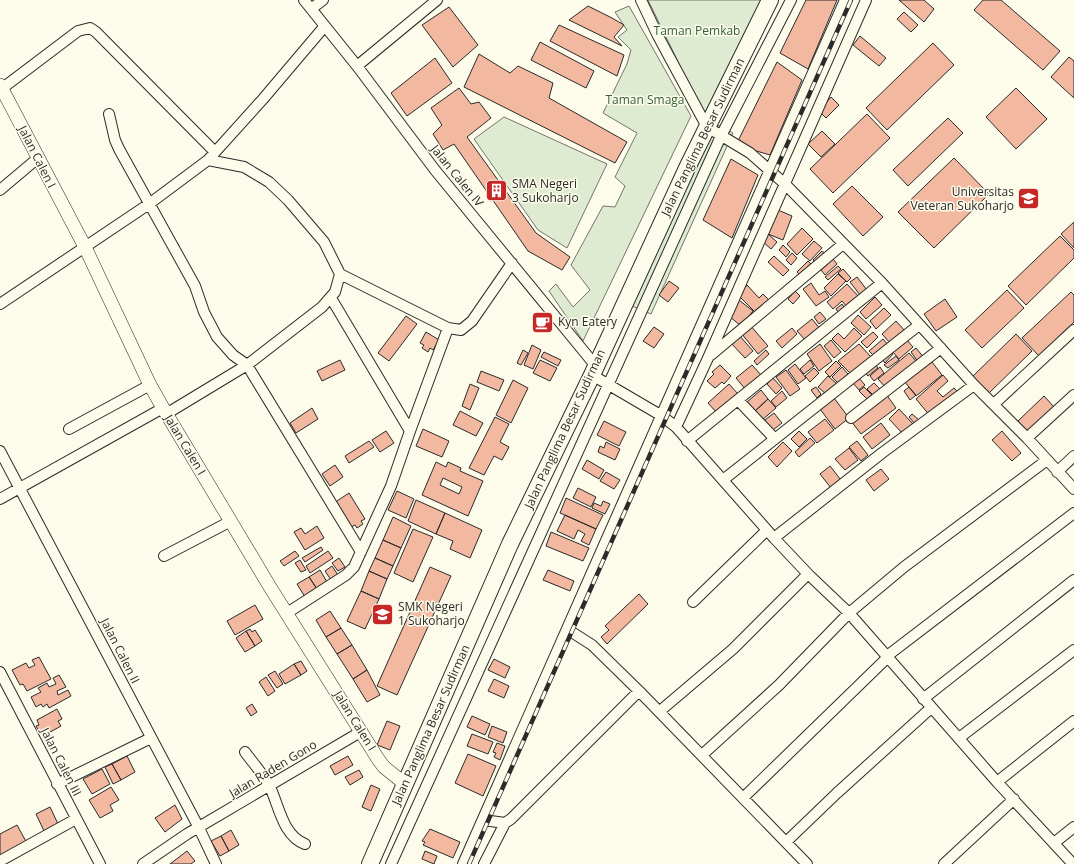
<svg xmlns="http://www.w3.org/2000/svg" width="1074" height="864" viewBox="0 0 1074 864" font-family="'Open Sans',sans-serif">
<rect width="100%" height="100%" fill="#fdfbea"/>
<!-- green -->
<path fill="#deebd1" stroke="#74746e" d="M648,0H761L704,115Z
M629,6L691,116L583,341L549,291L556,284L573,307L590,290L571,265L603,206L615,207L625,186L615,177L637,133L603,113L627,64L631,50L618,37L627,30L615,12Z
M504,117L607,164L567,248L538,230L474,139Z
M714,123L733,133L651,314L632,306Z"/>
<!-- building -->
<path fill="#f2b8a0" stroke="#2b2b2b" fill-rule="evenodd" d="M806,0H837L808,69L780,53Z
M899,0H924L934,9L924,22Z
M983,0H1001L1060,51L1043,70L974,10Z
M588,6L612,18L624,25L614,37L622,46L569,20Z
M449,7L478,45L453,67L422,25Z
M904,12L918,25L911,32L897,19Z
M559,25L624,55L617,76L550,41Z
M860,36L886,58L879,66L853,45Z
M540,42L594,71L586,88L531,60Z
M933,43L954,65L887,130L866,108Z
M479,54L510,73L518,66L553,83L549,98L627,142L615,163L464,87Z
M1069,57L1074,61V98L1051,77Z
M435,58L452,83L407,116L391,93Z
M777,62L802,80L770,155L736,145Z
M459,88L471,104L479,102L491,118L467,137L536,233L570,257L562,270L528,251L454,144L443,150L433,134L442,125L431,108Z
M1016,88L1047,119L1016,149L986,117Z
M831,97L839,105L826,118L819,111Z
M867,114L890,138L833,193L810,169Z
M948,118L963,133L908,186L893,170Z
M822,131L835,144L821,157L808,144Z
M954,158L989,194L934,248L898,212Z
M731,159L758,175L732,238L703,220Z
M852,186L883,217L863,236L833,204Z
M778,210L792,216L783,240L768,234Z
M1074,222V248L1061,234Z
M802,228L813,239L797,255L787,244Z
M768,234L777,242L771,249L762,241Z
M1060,236L1074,250V258L1026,305L1008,286Z
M814,241L822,248L810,261L802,254Z
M783,245L790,252L786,257L779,250Z
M822,251L827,255L817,264L813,260Z
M792,253L797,258L791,265L786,260Z
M774,256L789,270L783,276L768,262Z
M833,259L837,264L825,275L821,270Z
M808,261L813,266L802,277L797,272Z
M838,266L841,269L828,280L825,277Z
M843,269L851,278L847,282L838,273Z
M838,274L846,281L831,296L824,288Z
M857,277L867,290L860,295L850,282Z
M669,281L679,288L668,302L659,295Z
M811,283L819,295L825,291L829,297L816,306L803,289Z
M847,284L859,297L847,307L842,301L833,309L827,302Z
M747,285L759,298L763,294L770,301L757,314L738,295Z
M1007,290L1024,308L982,348L965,330Z
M795,291L800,296L793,304L788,299Z
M1071,292L1074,295V322L1039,356L1022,338Z
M875,297L882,305L866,319L860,312Z
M945,299L957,317L936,331L924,314Z
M739,300L753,311L741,326L729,316Z
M842,304L846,310L840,315L836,309Z
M884,308L891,315L876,329L870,321Z
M820,312L826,319L819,324L814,317Z
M858,315L871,327L864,335L851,323Z
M406,316L417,324L389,361L378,353Z
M812,319L821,330L807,342L797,331Z
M896,321L905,331L890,343L882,334Z
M750,325L768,346L758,354L741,333Z
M654,327L664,334L654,348L643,341Z
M792,328L797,334L782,348L776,341Z
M854,328L862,336L845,352L832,339L838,333L844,339Z
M426,332L439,340L433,350L430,348L428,352L422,348L424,345L420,343Z
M873,332L878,337L867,348L861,342Z
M738,334L753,351L745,358L730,342Z
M1016,334L1032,351L988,394L972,377Z
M883,339L888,345L875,357L869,351Z
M906,339L913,347L899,359L892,351Z
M831,340L841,352L834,358L824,346Z
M820,344L832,361L819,371L807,354Z
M859,344L873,359L852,375L838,361Z
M532,345L541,350L533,369L524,365Z
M916,348L925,359L919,363L911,352Z
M523,350L528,353L521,365L517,363Z
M766,350L769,354L757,365L754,361Z
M889,350L893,354L885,363L881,358Z
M544,352L561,360L558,366L541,357Z
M909,353L917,362L886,388L878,379Z
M896,356L899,360L888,368L884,365Z
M340,360L345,370L322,381L317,371Z
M540,360L557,368L550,381L533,373Z
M810,360L814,366L804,374L800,369Z
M836,361L841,366L830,377L825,372Z
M932,362L942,375L916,396L905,382Z
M795,364L806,378L798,384L788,370Z
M875,364L878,368L868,376L865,372Z
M720,365L731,376L724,384L722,382L715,388L707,381L714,374L712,372Z
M752,365L762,376L746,390L736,378Z
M842,367L848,374L838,383L832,377Z
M880,367L884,373L874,381L870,376Z
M814,368L819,373L810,382L805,376Z
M786,370L800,389L790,396L776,377Z
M481,371L504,380L499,391L477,382Z
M943,375L948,381L937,391L943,397L954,388L959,393L931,417L916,399Z
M828,376L837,384L827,395L818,387Z
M858,377L865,385L859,390L852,382Z
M773,378L782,388L776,394L767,384Z
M513,380L528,388L511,423L496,415Z
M874,383L882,391L875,397L867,389Z
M470,384L479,388L470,410L462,406Z
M729,384L738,394L717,413L708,403Z
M816,387L821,394L817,398L811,390Z
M864,387L872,395L867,399L859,391Z
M909,387L916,395L910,400L904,391Z
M761,390L768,399L755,411L747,402Z
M782,391L787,398L776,407L771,401Z
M886,394L896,408L861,434L851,421Z
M1044,396L1055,408L1028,432L1018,421Z
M834,398L849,418L835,429L820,409Z
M768,399L776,408L762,420L755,411Z
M312,408L318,419L296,433L290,423Z
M899,409L913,424L903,434L889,419Z
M460,411L483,423L476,436L453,425Z
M774,413L782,423L769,433L761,423Z
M912,414L919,420L915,424L909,417Z
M495,417L509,424L500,442L509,447L502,460L494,456L484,475L469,468Z
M825,419L834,430L817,443L808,432Z
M604,421L626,432L619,446L597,435Z
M881,423L890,435L872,449L863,437Z
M423,429L449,441L442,457L416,446Z
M386,431L394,443L380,452L372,440Z
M799,431L807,439L799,447L791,439Z
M1002,431L1021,453L1012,461L992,440Z
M810,438L815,443L799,457L795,452Z
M369,441L374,447L349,463L345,456Z
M857,441L868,455L861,461L849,447Z
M606,442L620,449L615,460L598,452L600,446L604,448Z
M783,442L792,451L777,467L768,457Z
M849,448L858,460L845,470L835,459Z
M587,460L604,470L599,479L582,469Z
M436,462L446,467L448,462L461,468L460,471L483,481L468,516L422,495ZM443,478L462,487L459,494L440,485Z
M335,465L343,477L330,486L322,474Z
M830,466L841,480L831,488L820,474Z
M881,469L889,479L874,491L866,480Z
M606,472L620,480L614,489L600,481Z
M578,488L596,497L591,507L573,498Z
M397,491L414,499L406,518L388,510Z
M349,493L365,519L361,521L363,524L357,528L355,525L349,528L334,503Z
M566,498L603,515L596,529L560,513Z
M416,500L445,513L436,534L408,521Z
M603,501L610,504L605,514L592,508L594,503L601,506Z
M445,513L482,530L470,558L450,549L453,541L436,534Z
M565,515L596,529L589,545L581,541L585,534L578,530L574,539L557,531Z
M393,517L411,526L401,548L383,540Z
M317,526L324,538L305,550L294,532L301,528L305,534Z
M413,529L433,537L413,582L394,573Z
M551,532L589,548L583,561L546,546Z
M383,540L401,548L393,566L375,558Z
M321,547L323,550L305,562L302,558Z
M295,551L299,556L284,566L280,561Z
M328,551L333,558L310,573L306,566Z
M339,558L345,567L338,571L332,563Z
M375,558L393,566L387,579L369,571Z
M300,560L306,570L301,572L295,563Z
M332,566L338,575L331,580L325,571Z
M430,567L451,576L397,695L377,686Z
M320,570L327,582L317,589L309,577Z
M548,570L574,581L570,591L543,580Z
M369,571L387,579L379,599L361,591Z
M309,577L317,589L305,597L297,584Z
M361,591L379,599L365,629L347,621Z
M639,594L648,604L607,644L601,637L609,630L605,626Z
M255,605L263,619L235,635L227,621Z
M330,611L341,628L326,637L316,620Z
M341,628L352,645L337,654L326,637Z
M250,629L252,632L255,630L262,641L255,646L246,631Z
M246,631L255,646L245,652L236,638Z
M352,645L367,670L353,679L337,654Z
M39,657L51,679L27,691L23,684L20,685L12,670L26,663L29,668L35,665L32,660Z
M494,659L510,667L505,678L488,670Z
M301,661L307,671L301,675L294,664Z
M294,664L301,675L285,684L279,674Z
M367,670L380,695L367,702L353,679Z
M275,671L283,684L277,688L268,675Z
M59,675L66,687L57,691L58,695L68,690L71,696L49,708L47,704L43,707L41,704L36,707L31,697L41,692L38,688L47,683L49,687L56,684L53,678Z
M266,677L275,691L268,696L259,682Z
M494,679L509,686L504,698L488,691Z
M252,704L257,712L251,716L246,708Z
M57,709L62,719L58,721L61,726L45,735L43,731L40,733L36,726L39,725L37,720Z
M472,716L490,724L485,735L467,727Z
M387,721L400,726L390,750L377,745Z
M492,726L507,732L503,743L488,737Z
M472,734L493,742L488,754L467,746Z
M497,743L505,746L500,760L494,757L496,753L493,752Z
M468,754L496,766L483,796L455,783Z
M127,756L135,772L121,780L112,764Z
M348,756L353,765L335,775L330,766Z
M112,764L121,780L113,784L105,767Z
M102,769L110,784L92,794L83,779Z
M359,770L363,777L350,785L345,777Z
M371,785L380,789L371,811L362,807Z
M111,787L119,800L110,805L113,811L100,818L89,800Z
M175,805L182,819L165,832L155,818Z
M50,807L59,826L45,833L36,814Z
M17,825L28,845L0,860V834Z
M430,829L460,842L453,858L423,845L425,842L422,841Z
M231,830L239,845L229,851L221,836Z
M221,836L229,851L220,856L211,841Z
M187,851L195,861L191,864H170Z
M425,851L437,856L434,864L422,859Z"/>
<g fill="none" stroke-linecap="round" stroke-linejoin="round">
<defs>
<path id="minor" d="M304,0L357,66L435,170L595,365
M641,0L658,36L707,127L750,153L785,184L882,283L974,385L1027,438L1074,489
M311,9L323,0
M357,66L437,0
M0,90L78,31L90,28L96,32L215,152
M109,114L115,140L119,149L195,286L204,312L217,337L233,355L247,365L361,552
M0,190L38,158
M340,274L448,328L461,330L472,321L512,263
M331,298L410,431
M0,304L149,204L208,160L263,99L324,27
M711,355L843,244
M592,375L662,416L676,427L774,538L808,574L849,613L997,782L1073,864
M738,400L774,438
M994,404L1074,330
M166,414L247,365L322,307L335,292L340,274L324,242L288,200L269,182L244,167L208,160
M851,418L941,348
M676,427L708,358L866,0
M69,429L150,385
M1027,438L1074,395
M687,441L882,283
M0,451L199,828L216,864
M1057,472L1074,456
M723,480L919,325
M0,499L163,408
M774,538L882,453L974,385
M164,556L231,521
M693,602L767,530
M287,613L346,575L354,567L391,486L410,431L448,328
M567,629L592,645L639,691L807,864
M887,656L1074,513
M0,672L100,864
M923,699L1074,580
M660,711L733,649L808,574
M959,738L1074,650
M245,752C253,763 264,775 270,787C279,806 283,836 305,844
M702,755L779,685L849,613L904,567L1047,460
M997,782L1074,721
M57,784L151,738
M743,798L888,657
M483,820L505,823L511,819L639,691
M786,842L837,793L931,708
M1054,843L1074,827
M0,861L76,819
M143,864L187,834L362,731
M391,864L721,136L791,0
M463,864L845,0
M484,864L505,823
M944,864L1014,799"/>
<path id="tertiary" d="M0,85L85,247L150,385L163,408L270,587L378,759L384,767L405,784"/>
<path id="primary" d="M370,864L510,544L592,375L687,168L770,0"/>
</defs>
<!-- minor casing -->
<use href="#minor" stroke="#2b2b2b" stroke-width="12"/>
<!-- tertiary casing -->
<use href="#tertiary" stroke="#2b2b2b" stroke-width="14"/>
<!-- primary casing -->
<use href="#primary" stroke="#2b2b2b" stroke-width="18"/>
<!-- minor -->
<use href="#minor" stroke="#fdfbea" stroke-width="10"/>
<!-- tertiary -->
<use href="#tertiary" stroke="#fdfbea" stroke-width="13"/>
<!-- primary -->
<use href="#primary" stroke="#fdfbea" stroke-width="16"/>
<defs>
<path id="rail" d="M469,864L851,0"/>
</defs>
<!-- rail casing -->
<use href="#rail" stroke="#2b2b2b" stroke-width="4.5"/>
<!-- rail -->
<use href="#rail" stroke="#fdfbea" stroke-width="3" stroke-dasharray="9" stroke-linecap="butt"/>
</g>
<!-- icons -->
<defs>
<symbol id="building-square" viewBox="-11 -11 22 22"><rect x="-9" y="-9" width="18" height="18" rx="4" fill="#c62828" stroke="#fdfbea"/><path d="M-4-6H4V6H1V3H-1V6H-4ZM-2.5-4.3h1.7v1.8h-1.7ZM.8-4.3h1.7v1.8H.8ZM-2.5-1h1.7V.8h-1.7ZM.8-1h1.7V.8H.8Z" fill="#fff"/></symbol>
<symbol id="university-square" viewBox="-11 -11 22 22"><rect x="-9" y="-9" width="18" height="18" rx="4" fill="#c62828" stroke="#fdfbea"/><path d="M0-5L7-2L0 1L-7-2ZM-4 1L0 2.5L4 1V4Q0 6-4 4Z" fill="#fff"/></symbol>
<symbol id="cafe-square" viewBox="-11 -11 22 22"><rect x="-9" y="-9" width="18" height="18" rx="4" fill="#c62828" stroke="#fdfbea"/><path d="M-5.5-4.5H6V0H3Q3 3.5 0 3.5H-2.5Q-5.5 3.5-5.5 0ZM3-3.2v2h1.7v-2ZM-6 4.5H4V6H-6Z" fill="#fff"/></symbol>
<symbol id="school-square" viewBox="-11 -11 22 22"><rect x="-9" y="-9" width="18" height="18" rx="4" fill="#c62828" stroke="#fdfbea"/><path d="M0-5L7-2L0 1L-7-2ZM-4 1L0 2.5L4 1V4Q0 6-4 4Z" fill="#fff"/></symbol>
</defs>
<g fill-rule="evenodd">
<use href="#building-square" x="484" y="178" width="25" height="25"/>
<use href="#university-square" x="1016" y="186" width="25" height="25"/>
<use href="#cafe-square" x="530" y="310" width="25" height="25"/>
<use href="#school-square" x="370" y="602" width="25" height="25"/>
</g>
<g text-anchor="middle" stroke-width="3" stroke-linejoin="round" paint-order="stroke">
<!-- park labels -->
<g font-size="12" fill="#34623c" stroke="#fdfbea">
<text x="697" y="35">Taman Pemkab</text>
<text x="645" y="104">Taman Smaga</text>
</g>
<!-- street labels -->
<g font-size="12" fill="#2b2b2b" stroke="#fdfbea">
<text transform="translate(703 137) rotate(-64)" y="4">Jalan Panglima Besar Sudirman</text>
<text transform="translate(37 157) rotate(63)" y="4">Jalan Calen I</text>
<text transform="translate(457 176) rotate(51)" y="4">Jalan Calen IV</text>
<text transform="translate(565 429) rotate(-65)" y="4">Jalan Panglima Besar Sudirman</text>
<text transform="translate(185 445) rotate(59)" y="4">Jalan Calen I</text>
<text transform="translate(120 651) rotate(63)" y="4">Jalan Calen II</text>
<text transform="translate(355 721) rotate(58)" y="4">Jalan Calen I</text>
<text transform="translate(431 725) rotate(-66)" y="4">Jalan Panglima Besar Sudirman</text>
<text transform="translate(61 762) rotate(63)" y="4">Jalan Calen III</text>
<text transform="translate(273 769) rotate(-31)" y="4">Jalan Raden Gono</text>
</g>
<!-- poi labels -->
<g font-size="12" fill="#2b2b2b" stroke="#fdfbea" text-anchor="start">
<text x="512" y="188">SMA Negeri<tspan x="512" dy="14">3 Sukoharjo</tspan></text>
<text x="1014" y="196" text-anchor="end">Universitas<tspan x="1014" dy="14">Veteran Sukoharjo</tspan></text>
<text x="558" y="326">Kyn Eatery</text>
<text x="398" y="611">SMK Negeri<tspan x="398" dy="14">1 Sukoharjo</tspan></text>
</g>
</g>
</svg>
